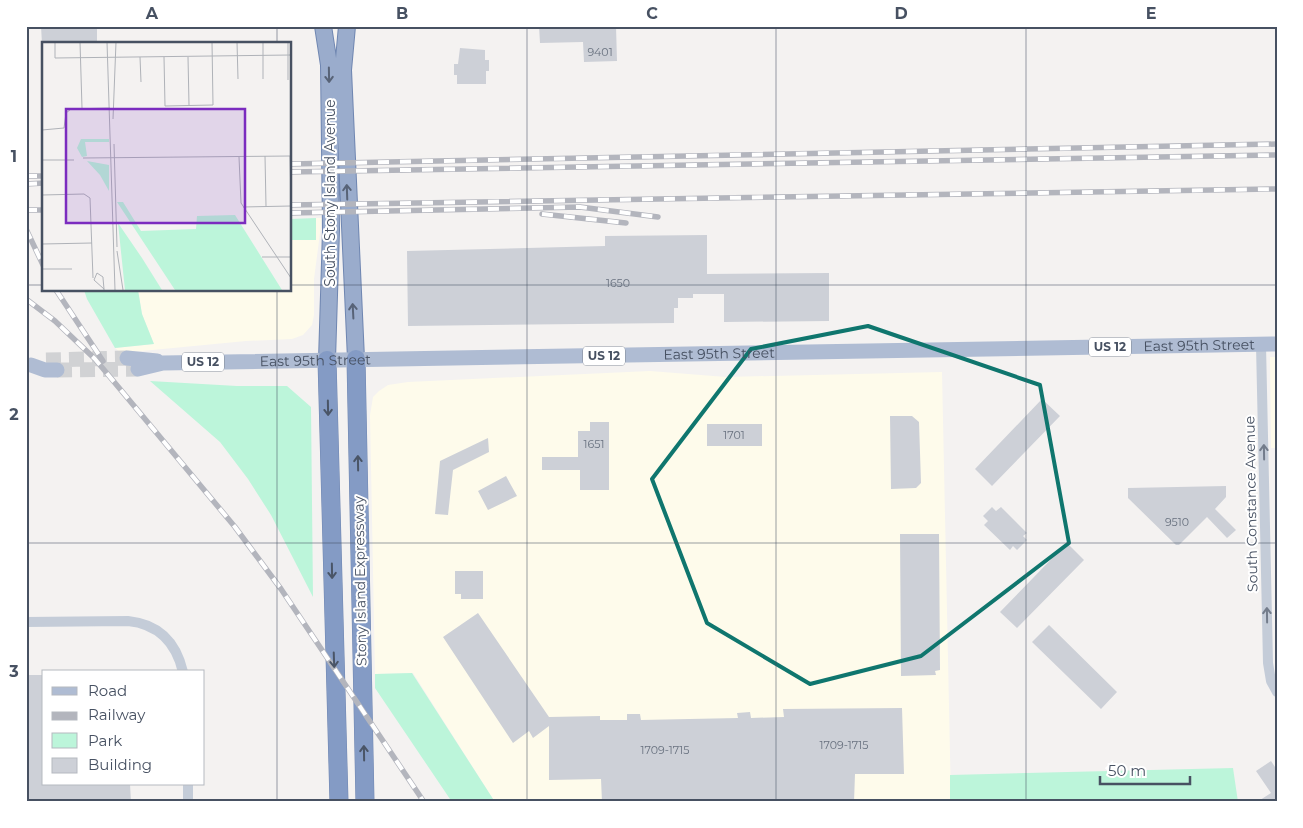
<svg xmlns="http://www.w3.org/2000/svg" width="1303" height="828" viewBox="0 0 1303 828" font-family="Montserrat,sans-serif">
<rect width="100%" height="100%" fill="#f4f2f1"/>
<!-- commercial -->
<path fill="#fefbeb" d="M316,218H322L314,279V315L312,325L303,335L292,339L246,341L121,353L115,348L154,344L142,314L138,290H290V240H316Z
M1270,357H1277V448H1271Z
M650,371L726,377L942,372L951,802H495L413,673L375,674L370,415L373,397L379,391L388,385L408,382Z"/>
<!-- green -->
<path fill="#bcf5da" d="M316,218V240H290V219Z
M84,290H138L142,314L154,344L115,348L87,299Z
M150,381L237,386H287L311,407L313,597L271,515L248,479L220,442Z
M412,673L495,802H452L375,688V674Z
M1233,768L1238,802H950V775Z"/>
<!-- building -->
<path fill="#cdd0d7" d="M41,26H97V44H42Z
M539,26H616L617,61L584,62L583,42L540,43Z
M460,48L485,50V60H489V71H486V84H457V75H454V64H458Z
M707,235V274L829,273V321L724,322V294H693V298H678V308H674V323L408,326L407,251L605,246V236Z
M1042,399L1060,416L992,486L975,469Z
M890,416H912L919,422L921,483L916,488L891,489Z
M590,422H609V490H580V470H542V457H578V431H590Z
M707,424H762V446H707Z
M488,438L489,452L453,470L448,515L435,514L440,461Z
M506,476L517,496L488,510L478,491Z
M1226,486V497L1215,509L1236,530L1227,538L1207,517L1179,545H1176L1128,498V488Z
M992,507L996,511L1001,507L1027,533L1023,536L1027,540L1017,550L1013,546L1010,550L984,525L988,521L983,516Z
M900,534H939L940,670L935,671L936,675L901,676Z
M1067,543L1084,560L1017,628L1000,612Z
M455,571H483V599H461V594H455Z
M478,613L549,717L600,716V720H627V714H640L641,720L738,718L737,713L750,712L751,718L784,717L783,709L902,708L904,774H855L854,802H602L601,779L549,780V726L533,738L529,731L513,743L443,637Z
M1049,625L1117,692L1101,709L1032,642Z
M26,675H44V784H130L131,802H26Z
M1271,761L1277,770V802H1257L1271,793L1256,771Z"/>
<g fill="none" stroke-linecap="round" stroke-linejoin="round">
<!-- primary-tunnel -->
<path stroke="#d1d2d4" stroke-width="15" stroke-dasharray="15 8" stroke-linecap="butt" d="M46,360L127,358
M57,370L138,369"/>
<defs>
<path id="trunk" d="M323,26L329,65L331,230L327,360
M347,26L343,70L356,359"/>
<path id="motorway" d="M356,359L365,802
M327,360L339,802"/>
</defs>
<!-- trunk casing -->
<use href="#trunk" stroke="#6f86b1" stroke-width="18"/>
<!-- motorway casing -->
<use href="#motorway" stroke="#6f86b1" stroke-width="19"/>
<!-- minor -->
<path stroke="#c4ccd8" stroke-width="10" d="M1261,345L1268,663L1271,681L1277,692
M26,622L128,621C158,624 176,642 183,672
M188,784V802"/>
<!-- primary -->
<g stroke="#afbcd3" stroke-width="15">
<path d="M127,358L157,361"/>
<path d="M31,365L45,370H57"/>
<path id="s1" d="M138,369L163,363L1277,344"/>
</g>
<!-- trunk -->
<use href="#trunk" stroke="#9aaccc" stroke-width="16"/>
<!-- motorway -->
<use href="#motorway" stroke="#849bc5" stroke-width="18"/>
<defs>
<path id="rail" d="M290,164L1277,144
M290,172L1277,155
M26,176H44
M26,184L44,183
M290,205L1277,189
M26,210H44
M290,213L580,207L658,217
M542,214L626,223
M26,229L44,267
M56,290L103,361
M26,299L55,321L95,359L235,527L281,589L424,802"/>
</defs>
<!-- rail casing -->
<use href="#rail" stroke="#b3b5bd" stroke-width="5.5"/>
<!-- rail -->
<use href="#rail" stroke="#fff" stroke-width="4" stroke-dasharray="11" stroke-linecap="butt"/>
</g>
<!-- one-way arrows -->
<defs><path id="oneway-shaft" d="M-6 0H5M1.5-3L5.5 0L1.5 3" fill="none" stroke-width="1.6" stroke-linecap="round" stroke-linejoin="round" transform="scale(1.25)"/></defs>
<g stroke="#586377">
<use href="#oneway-shaft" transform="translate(329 75) rotate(89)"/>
<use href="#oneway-shaft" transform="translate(347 192) rotate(-92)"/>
<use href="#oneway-shaft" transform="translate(353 311) rotate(-93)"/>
</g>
<g stroke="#4a5567">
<use href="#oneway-shaft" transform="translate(328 408) rotate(89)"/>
<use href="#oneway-shaft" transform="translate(358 463) rotate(-91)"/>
<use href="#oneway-shaft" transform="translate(332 571) rotate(89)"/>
<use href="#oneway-shaft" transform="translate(334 660) rotate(88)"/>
<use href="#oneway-shaft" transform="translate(364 753) rotate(-91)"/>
</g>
<g stroke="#737c8b">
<use href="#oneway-shaft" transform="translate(1264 452) rotate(-91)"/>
<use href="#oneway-shaft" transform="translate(1267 615) rotate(-91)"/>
</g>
<!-- marked area -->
<path fill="none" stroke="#0f766e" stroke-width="4" stroke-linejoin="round" d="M868,326L1040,385L1069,543L921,656L810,684L707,623L652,479L751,349Z"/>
<!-- grid -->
<path fill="none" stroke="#475162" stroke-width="1" stroke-opacity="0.55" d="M277,26V44M527,26V802M776,26V802M1026,26V802M26,285H44M290,285H1277M277,290V802M26,543H1277"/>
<g text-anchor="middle" stroke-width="4" stroke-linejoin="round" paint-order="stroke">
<!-- number labels -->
<g font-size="11" fill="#68717f">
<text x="600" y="56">9401</text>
<text x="618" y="287">1650</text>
<text x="734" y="439">1701</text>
<text x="594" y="448">1651</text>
<text x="1177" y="526">9510</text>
<text x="844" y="749">1709-1715</text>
<text x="665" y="754">1709-1715</text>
</g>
<!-- shield labels -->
<g fill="#fff" stroke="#7e8591" stroke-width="1">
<rect x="1089" y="337.5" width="42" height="19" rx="4"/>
<rect x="583" y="346.5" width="42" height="19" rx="4"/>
<rect x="182" y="352.5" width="42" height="19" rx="4"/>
</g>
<g font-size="12" font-weight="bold" fill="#475162">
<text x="1110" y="351">US 12</text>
<text x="604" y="360">US 12</text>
<text x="203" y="366">US 12</text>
</g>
<!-- street labels -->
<g font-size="14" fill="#475162" stroke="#fff">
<text transform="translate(330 193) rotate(-90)" y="5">South Stony Island Avenue</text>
<text dy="5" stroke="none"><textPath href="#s1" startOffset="1062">East 95th Street</textPath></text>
<text dy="5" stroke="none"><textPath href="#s1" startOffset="582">East 95th Street</textPath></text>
<text dy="5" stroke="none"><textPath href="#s1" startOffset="178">East 95th Street</textPath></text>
<text transform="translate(1251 504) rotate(-91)" y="5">South Constance Avenue</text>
<text transform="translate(360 581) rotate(-91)" y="5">Stony Island Expressway</text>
</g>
</g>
<!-- overview -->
<g transform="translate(42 42)">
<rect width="249" height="249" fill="#f4f2f1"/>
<path d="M39,97H67V100H43L45,114L40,115L35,106ZM45,119L67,123V149L58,133ZM75,160H81L99,189L154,187L155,174L193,173L240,248H133ZM76,181L100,216L120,248H83Z" fill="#bcf5da"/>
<path fill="none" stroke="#afb2b8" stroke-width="1" d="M13,0V16L249,13M38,0L40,66M65,0L73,248M195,0L196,37M221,0V37M246,0V38M98,15L99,40M122,15L123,64L171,63L170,0M146,15L147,63M71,77L74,0M0,88L22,86L24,71L29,67L68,66M72,102L75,205M223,114L224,164M248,114L249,158M197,115L199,161L249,236M41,116L249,114M0,118H32M0,153L42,152L48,156L51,236M201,165L249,164M0,202L50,201M75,209L81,248M220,215H249M0,227H30M62,247L52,238L55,231L61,235V236L62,247V248"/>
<path fill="#7b2cbf" fill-opacity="0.15" stroke="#7b2cbf" stroke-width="2.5" d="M24,67H203V181H24Z"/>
<rect width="249" height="249" fill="none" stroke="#475162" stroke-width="2.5"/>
</g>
<!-- border -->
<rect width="1303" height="828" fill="none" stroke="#ffffff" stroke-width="55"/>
<!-- legend -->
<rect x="42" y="670" width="162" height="115" fill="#ffffff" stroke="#b5b9c0"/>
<rect x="52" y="687" width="25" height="8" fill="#afbcd3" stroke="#b5b9c0"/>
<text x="88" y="696" font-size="15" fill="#475162">Road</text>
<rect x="52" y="712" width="25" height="8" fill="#b3b5bd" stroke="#b5b9c0"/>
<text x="88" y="720" font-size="15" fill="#475162">Railway</text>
<rect x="52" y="733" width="25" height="15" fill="#bcf5da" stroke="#b5b9c0"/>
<text x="88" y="746" font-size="15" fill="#475162">Park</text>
<rect x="52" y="758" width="25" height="15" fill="#cdd0d7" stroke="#b5b9c0"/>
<text x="88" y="770" font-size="15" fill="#475162">Building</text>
<!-- scale -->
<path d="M1100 776v8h90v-8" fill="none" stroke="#475162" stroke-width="2.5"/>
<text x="1108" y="776" font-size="15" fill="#475162" stroke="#ffffff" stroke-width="4" paint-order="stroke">50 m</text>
<rect x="28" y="28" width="1248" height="772" fill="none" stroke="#475162" stroke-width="2"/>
<g font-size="16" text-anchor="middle" font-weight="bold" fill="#475162">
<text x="152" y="19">A</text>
<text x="402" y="19">B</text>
<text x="652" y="19">C</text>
<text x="901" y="19">D</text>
<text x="1151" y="19">E</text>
<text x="14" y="162">1</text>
<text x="14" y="420">2</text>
<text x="14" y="677">3</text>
</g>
</svg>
